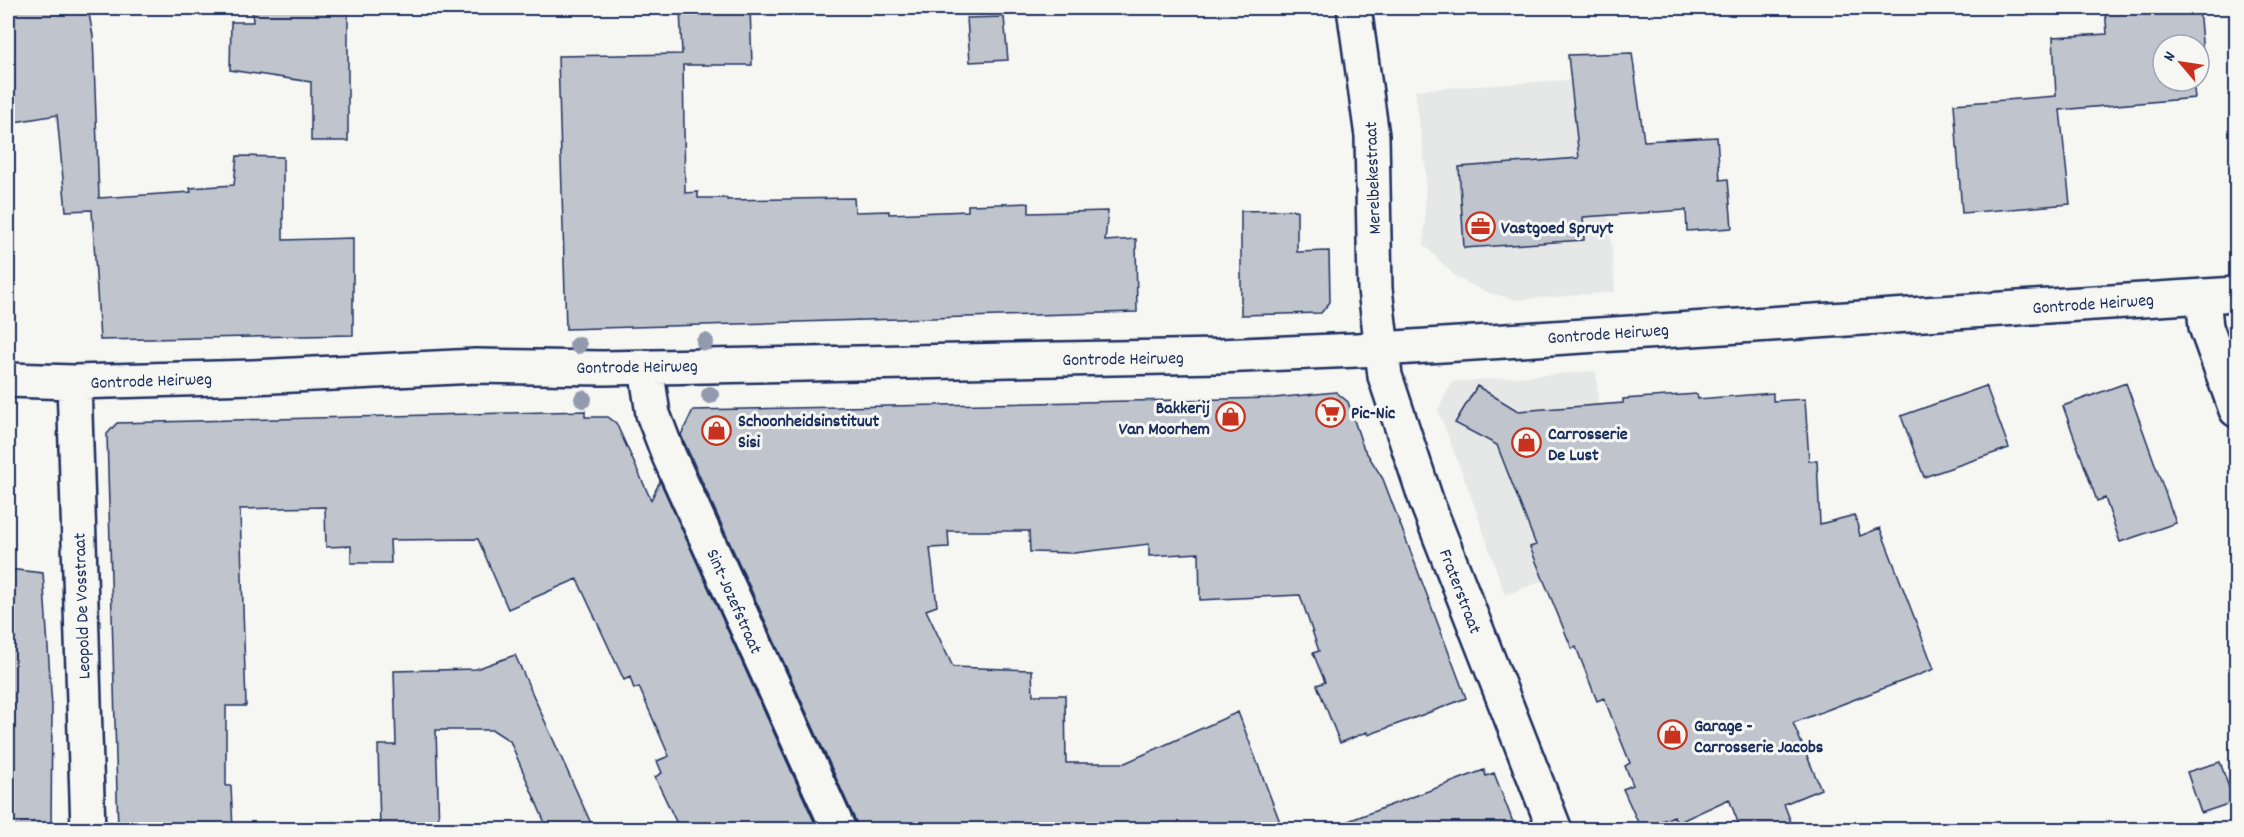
<svg xmlns="http://www.w3.org/2000/svg" width="2244" height="837" viewBox="0 0 2244 837" font-family="Dekko,sans-serif">
<rect width="100%" height="100%" fill="#f6f6f2"/>
<filter id="ink" filterUnits="userSpaceOnUse"><feTurbulence type="fractalNoise" baseFrequency=".0167" numOctaves="2"/><feDisplacementMap in="SourceGraphic" scale="12" xChannelSelector="R" yChannelSelector="G"/><feConvolveMatrix kernelMatrix="1 2 1 2 8 2 1 2 1" color-interpolation-filters="sRGB"/></filter>
<g filter="url(#ink)">
<!-- built -->
<path fill="#e6e7e7" d="M1599,78L1615,292L1516,300L1483,291L1456,277L1424,245L1426,172L1415,90Z
M1596,371L1608,556L1505,595L1470,493L1438,410L1452,382Z"/>
<!-- green -->
<path fill="#d6d9dd" stroke="#78849e" stroke-width="1.5" d="M2231,329H2236V369L2229,346Z"/>
<!-- building -->
<path fill="#c0c4cd" stroke="#1b2f5e" stroke-width="1.5" d="M8,8H88L93,36L99,198L191,192L190,188L234,185L237,156L283,157V240L353,238V335L100,340L92,210L66,211L57,115L8,123Z
M252,8H330V13L348,12V141H311V82L230,70L231,22H253Z
M680,8H750L752,65H683L685,193L698,192V198H727V200L854,198L855,212L889,211V214L968,211V205L1029,203V213L1108,211L1105,241L1136,239L1137,312L566,329L558,56L682,54Z
M2105,8H2199L2203,54L2199,60V45H2163V81H2193L2195,98L2060,110L2070,204L1962,213L1954,104L2056,96L2053,37L2107,34Z
M1004,17L1008,60L970,62L967,18Z
M1632,53L1644,141L1717,137L1720,180L1728,179L1732,228L1687,231L1686,210L1583,217L1584,240L1464,248L1459,167L1579,158L1568,55Z
M1297,210V252L1329,251L1330,302L1321,313L1241,315V211Z
M2126,383L2176,523L2120,542L2105,498L2097,501L2063,406Z
M1477,386L1518,411L1623,403V399L1697,394L1698,399L1773,393V401L1805,399L1809,461L1817,460L1820,524L1855,515L1860,536L1880,528L1934,669L1793,723L1821,789L1784,804L1794,830H1741L1729,799L1677,823L1674,816L1641,829L1623,789L1633,785L1625,766L1630,763L1604,698L1597,701L1576,647L1572,649L1530,547L1536,545L1497,445L1455,423Z
M1986,386L2009,448L1924,477L1901,416Z
M1336,392L1348,402L1363,447L1383,479L1466,698L1441,708L1368,735L1367,732L1340,743L1317,685L1325,682L1313,653L1319,651L1300,595L1200,600L1199,553L1149,556V544L1074,553L1030,552L1029,531H948L949,547L930,548L937,606L926,610L953,667L1032,670L1033,695H1065L1066,763H1125L1238,712L1283,830H857L856,822L681,435L693,410L1274,398Z
M585,411V417H608L616,423L651,500L660,481L818,830H680L655,777L662,773L657,761L669,756L639,687L634,689L630,677L624,680L577,579L508,609L478,539L390,540L391,563H351V546L326,547L325,507L240,509L246,706H226V786H231L233,830H118L107,434L117,423Z
M8,569L43,573L52,707L51,830H8Z
M515,655L594,830H548L510,741L493,730H436L439,830H380L378,745H396L394,671L476,669Z
M2220,762L2234,802L2201,813L2187,772Z
M1484,770L1486,776L1494,773L1516,830H1336L1335,826Z"/>
<g fill="none" stroke-linecap="round" stroke-linejoin="round">
<defs>
<path id="street" d="M2203,296L2206,327L2236,410
M646,367L653,414L669,456L839,830
M8,380L74,382L253,377L476,366L603,368L1219,356L1380,349
M74,382L88,830"/>
<path id="secondary" d="M1354,8L1372,136L1375,289L1385,376L1427,503L1555,830
M1380,349L2236,294"/>
</defs>
<!-- street casing -->
<use href="#street" stroke="#1b2f5e" stroke-width="38"/>
<!-- secondary casing -->
<use href="#secondary" stroke="#1b2f5e" stroke-width="38"/>
<!-- street -->
<use href="#street" stroke="#f6f6f2" stroke-width="33"/>
<!-- secondary -->
<use href="#secondary" stroke="#f6f6f2" stroke-width="33"/>
</g>
<!-- trees -->
<g fill="#929bae">
<circle cx="705" cy="342" r="9"/>
<circle cx="578" cy="345" r="9"/>
<circle cx="710" cy="395" r="9"/>
<circle cx="583" cy="399" r="9"/>
</g>
</g>
<!-- icons -->
<defs>
<symbol id="office-ring" viewBox="-11 -11 22 22"><circle r="9.5" fill="#f6f6f2" stroke="#c8321e" stroke-width="1.5"/><path d="M-6-3h4V-5.5h4V-3h4V5H-6ZM-1-4.5V-3h2v-1.5ZM-6 0V1H6V0Z" fill="#c8321e"/></symbol>
<symbol id="supermarket-ring" viewBox="-11 -11 22 22"><circle r="9.5" fill="#f6f6f2" stroke="#c8321e" stroke-width="1.5"/><path d="M-6-5.5h2.5l.6 2H6L4.5 2H-2.5L-4.4-4H-6ZM-1.5 3.2a1.3 1.3 0 1 0 .1 0ZM3 3.2a1.3 1.3 0 1 0 .1 0Z" fill="#c8321e"/></symbol>
<symbol id="shop-ring" viewBox="-11 -11 22 22"><circle r="9.5" fill="#f6f6f2" stroke="#c8321e" stroke-width="1.5"/><path d="M-5-2.5h2.3a2.7 3.5 0 0 1 5.4 0H5L5.5 6h-11ZM-1.5-2.5h3a1.5 2.3 0 0 0-3 0Z" fill="#c8321e"/></symbol>
</defs>
<g fill-rule="evenodd">
<use href="#office-ring" x="1464" y="210" width="33" height="33"/>
<use href="#supermarket-ring" x="1314" y="396" width="33" height="33"/>
<use href="#shop-ring" x="1214" y="400" width="33" height="33"/>
<use href="#shop-ring" x="700" y="414" width="33" height="33"/>
<use href="#shop-ring" x="1510" y="426" width="33" height="33"/>
<use href="#shop-ring" x="1656" y="718" width="33" height="33"/>
</g>
<g text-anchor="middle" stroke-width="6" stroke-linejoin="round" paint-order="stroke">
<!-- street labels -->
<g font-size="18" fill="#1b2f5e" stroke="#f6f6f2">
<text transform="translate(1372 178) rotate(-92)" y="6">Merelbekestraat</text>
<text transform="translate(2093 303) rotate(-4)" y="6">Gontrode Heirweg</text>
<text transform="translate(1608 333) rotate(-4)" y="6">Gontrode Heirweg</text>
<text transform="translate(1123 358) rotate(-1)" y="6">Gontrode Heirweg</text>
<text transform="translate(637 366) rotate(-1)" y="6">Gontrode Heirweg</text>
<text transform="translate(151 380) rotate(-2)" y="6">Gontrode Heirweg</text>
<text transform="translate(1461 591) rotate(69)" y="6">Fraterstraat</text>
<text transform="translate(735 601) rotate(66)" y="6">Sint-Jozefstraat</text>
<text transform="translate(81 606) rotate(-92)" y="6">Leopold De Vosstraat</text>
</g>
<!-- poi labels -->
<g font-size="18" font-weight="bold" fill="#1b2f5e" stroke="#f6f6f2" text-anchor="start">
<text x="1501" y="233">Vastgoed Spruyt</text>
<text x="1210" y="413" text-anchor="end">Bakkerij<tspan x="1210" dy="21">Van Moorhem</tspan></text>
<text x="1351" y="418">Pic-Nic</text>
<text x="738" y="426">Schoonheidsinstituut<tspan x="738" dy="21">Sisi</tspan></text>
<text x="1548" y="439">Carrosserie<tspan x="1548" dy="21">De Lust</tspan></text>
<text x="1694" y="731">Garage -<tspan x="1694" dy="21">Carrosserie Jacobs</tspan></text>
</g>
</g>
<!-- margin -->
<rect width="2244" height="837" fill="none" stroke="#f6f6f2" stroke-width="30"/>
<rect x="15" y="15" width="2214" height="807" fill="none" stroke="#1b2f5e" stroke-width="2" filter="url(#ink)"/>
<!-- north arrow -->
<g transform="translate(2181 63) rotate(299)"><circle r="28" fill="#f6f6f2" stroke="#9ea6b7" stroke-width="1.5"/>
<path d="M0-4.5L10 22L0 15L-10 22Z" fill="#c8321e"/>
<text y="-9" font-size="16" font-weight="bold" text-anchor="middle" fill="#1b2f5e">N</text>
</g>
</svg>
